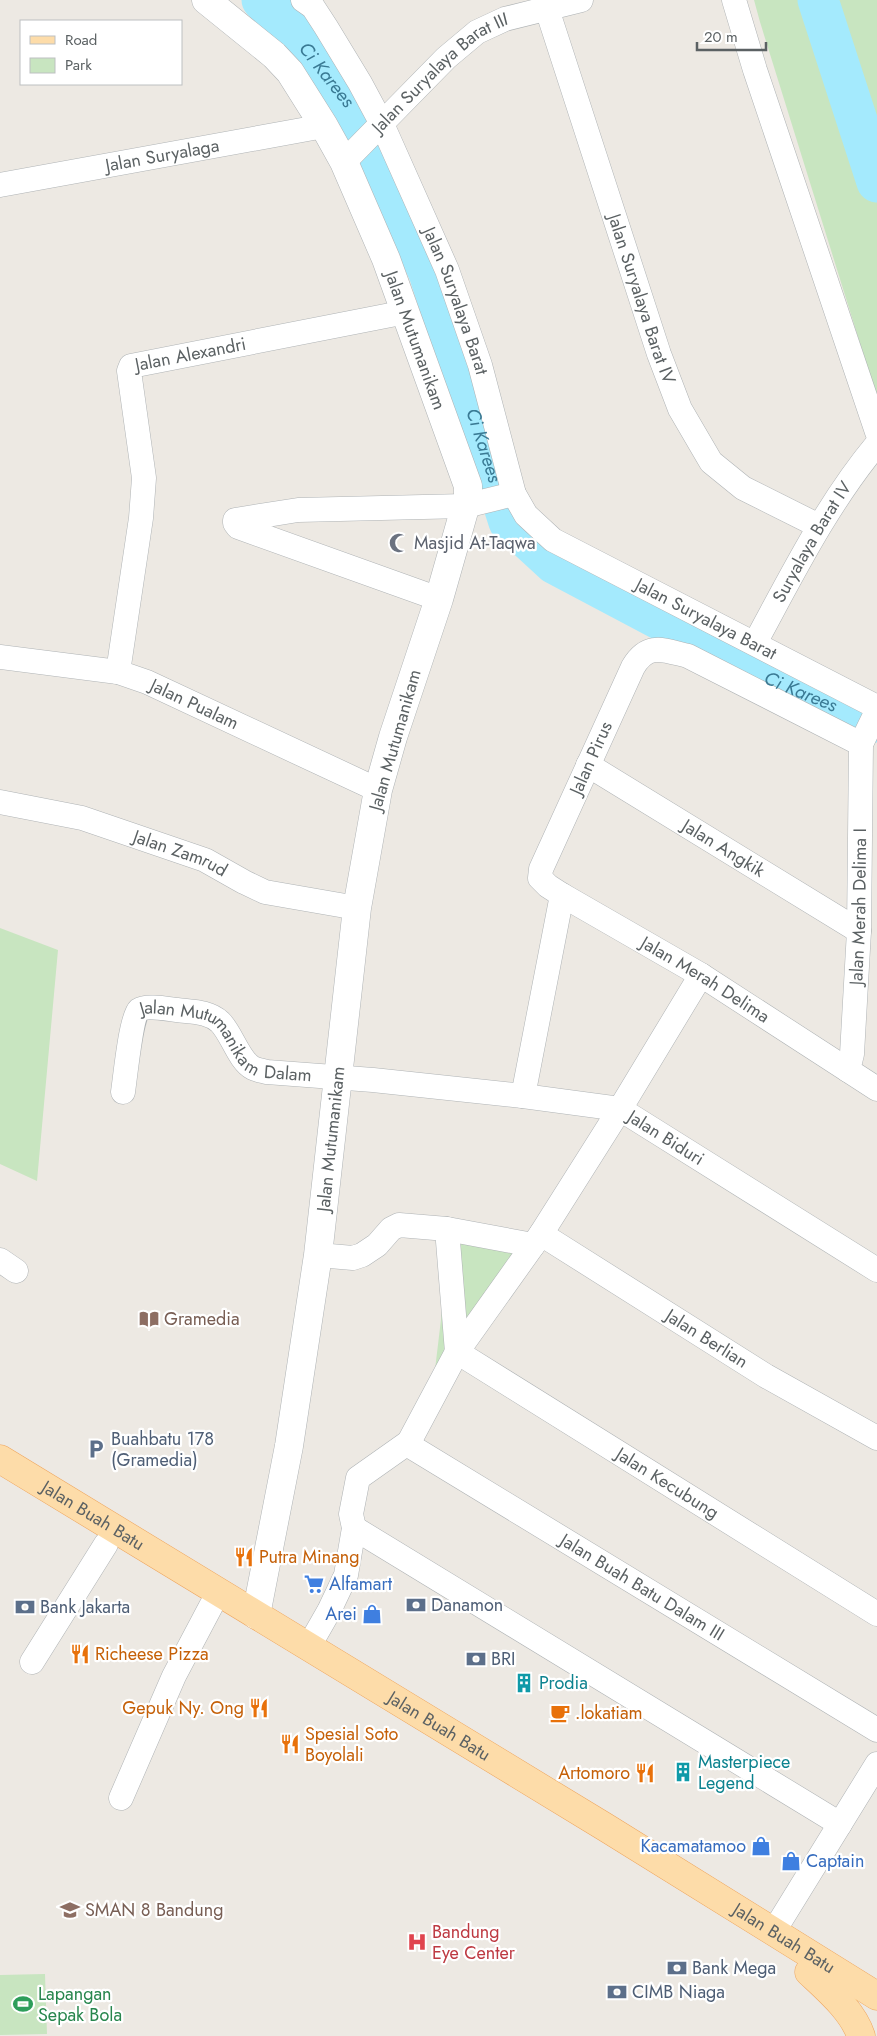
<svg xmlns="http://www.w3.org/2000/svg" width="877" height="2036" viewBox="0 0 877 2036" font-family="Jost,sans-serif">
<rect width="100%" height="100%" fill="#ede9e3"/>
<!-- green -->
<path fill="#c8e5c0" d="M754,0H877V398L760,22Z
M0,928L58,950L37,1181L0,1164Z
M451,1236H533L434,1378Z
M45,1974L47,2034L0,2035V1975Z"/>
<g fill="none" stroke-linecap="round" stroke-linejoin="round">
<!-- river -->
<g stroke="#a4eafd" stroke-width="41">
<path id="s1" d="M262,0L293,31L354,108L429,273L509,522L555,564L776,681L877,722"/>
<path d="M818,0L877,182"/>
</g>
<defs>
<g id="minor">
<path id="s2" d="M303,0L313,7L326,27L360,83L382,124L447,270L480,365L514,494L526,515L553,540L877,707"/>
<path d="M734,0L755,70L877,432"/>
<path id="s3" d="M547,9L659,354L680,409L711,462L743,488L819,526"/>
<path id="s4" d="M344,162L446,58L477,32L505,19L581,0"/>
<path id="s5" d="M0,185L324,126"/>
<path d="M439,599L238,527L235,523V520L298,510L465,506L514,494"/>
<path id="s6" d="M755,643C792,575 827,504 877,444"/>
<path id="s7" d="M0,657L118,672L147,682L378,790"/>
<path id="s8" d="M118,672L141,518L144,478L129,371L131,366L406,312"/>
<path id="s9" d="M861,744L688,656C663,650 648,642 633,667L541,869L540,878L548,886L562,895L701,975L877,1089"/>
<path id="s10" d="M588,765L859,931"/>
<path id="s11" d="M0,802L82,818L205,860L244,882L265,892L357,908"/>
<path id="s12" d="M848,1070L852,1054L859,931L861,744L877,711"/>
<path id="s13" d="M123,1092C125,1079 131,1017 139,1010C146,1005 168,1009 177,1010C192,1012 208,1011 220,1022C232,1034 239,1061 253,1068C257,1070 263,1071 267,1072L373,1080L523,1096L620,1109L877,1270"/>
<path d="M523,1096L562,895"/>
<path d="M447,1229L457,1352"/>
<path id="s14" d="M541,1234L766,1376L877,1438"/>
<path d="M318,1255L353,1258L362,1255L377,1245L391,1229L399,1225L447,1229L533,1245"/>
<path d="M0,1260L16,1271"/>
<path id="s15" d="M457,1352L877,1614"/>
<path id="s16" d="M409,1442L410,1446L877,1730"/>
<path d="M354,1528L840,1824"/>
<path d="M309,1646L329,1611L346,1575L354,1528L351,1514L358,1478L409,1442L457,1352L541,1234L620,1109L701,975"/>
<path d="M32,1662L106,1544"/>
<path d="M121,1798L174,1676L211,1606"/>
<path d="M774,1931L877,1764"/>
</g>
<g id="tertiary">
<path id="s17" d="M206,0L274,55L290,72L324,126L344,162L386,259L468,486V497L439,599L393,737L378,790L357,908L318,1255L289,1446L256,1615"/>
</g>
<g id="primary">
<path id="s18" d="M0,1459L605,1827L877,1996"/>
<path d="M809,1972C828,1990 853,2011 861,2036"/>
</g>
</defs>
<!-- minor casing -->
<use href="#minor" stroke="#afb3b5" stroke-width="25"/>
<!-- tertiary casing -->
<use href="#tertiary" stroke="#afb3b5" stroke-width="29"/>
<!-- primary casing -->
<use href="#primary" stroke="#eea45c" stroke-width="29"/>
<!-- minor -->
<use href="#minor" stroke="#fff" stroke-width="24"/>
<!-- tertiary -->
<use href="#tertiary" stroke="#fff" stroke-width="28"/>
<!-- primary -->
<use href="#primary" stroke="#fddca9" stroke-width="28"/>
</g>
<!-- icons -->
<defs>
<symbol id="mosque-bare" viewBox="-9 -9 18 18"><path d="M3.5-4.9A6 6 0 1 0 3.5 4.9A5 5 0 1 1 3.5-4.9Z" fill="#6b7280" stroke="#fff" stroke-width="2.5" paint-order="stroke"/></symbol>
<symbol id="library-bare" viewBox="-9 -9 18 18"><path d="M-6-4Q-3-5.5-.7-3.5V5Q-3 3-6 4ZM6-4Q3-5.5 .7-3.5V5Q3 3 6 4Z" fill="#8d6e63" stroke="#fff" stroke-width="2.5" paint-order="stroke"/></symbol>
<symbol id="parking-bare" viewBox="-9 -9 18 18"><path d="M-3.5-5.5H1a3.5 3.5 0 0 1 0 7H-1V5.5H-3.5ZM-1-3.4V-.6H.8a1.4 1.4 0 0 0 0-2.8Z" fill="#5c6f8a" stroke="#fff" stroke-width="2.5" paint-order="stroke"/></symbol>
<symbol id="restaurant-bare" viewBox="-9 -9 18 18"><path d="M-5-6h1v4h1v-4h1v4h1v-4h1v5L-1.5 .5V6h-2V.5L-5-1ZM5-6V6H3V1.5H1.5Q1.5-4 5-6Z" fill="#e8710a" stroke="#fff" stroke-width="2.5" paint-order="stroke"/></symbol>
<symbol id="supermarket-bare" viewBox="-9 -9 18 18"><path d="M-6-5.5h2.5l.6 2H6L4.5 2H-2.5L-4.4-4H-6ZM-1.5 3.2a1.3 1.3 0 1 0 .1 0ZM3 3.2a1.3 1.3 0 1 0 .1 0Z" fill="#3f7fe0" stroke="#fff" stroke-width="2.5" paint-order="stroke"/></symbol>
<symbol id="bank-bare" viewBox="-9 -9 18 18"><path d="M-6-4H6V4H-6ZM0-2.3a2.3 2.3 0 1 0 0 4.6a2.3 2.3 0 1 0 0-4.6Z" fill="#5c6f8a" stroke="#fff" stroke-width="2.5" paint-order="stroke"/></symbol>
<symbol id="shop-bare" viewBox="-9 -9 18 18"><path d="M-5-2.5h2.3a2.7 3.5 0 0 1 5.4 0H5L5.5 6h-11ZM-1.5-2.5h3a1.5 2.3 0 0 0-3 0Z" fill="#3f7fe0" stroke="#fff" stroke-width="2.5" paint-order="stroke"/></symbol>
<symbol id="building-bare" viewBox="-9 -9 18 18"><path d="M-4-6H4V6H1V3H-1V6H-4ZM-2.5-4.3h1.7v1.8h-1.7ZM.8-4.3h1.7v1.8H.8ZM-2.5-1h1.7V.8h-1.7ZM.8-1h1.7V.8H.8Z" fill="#0f9aa8" stroke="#fff" stroke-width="2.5" paint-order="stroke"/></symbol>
<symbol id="cafe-bare" viewBox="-9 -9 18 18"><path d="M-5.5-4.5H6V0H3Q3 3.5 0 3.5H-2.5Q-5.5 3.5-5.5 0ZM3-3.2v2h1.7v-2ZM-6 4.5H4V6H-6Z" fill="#e8710a" stroke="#fff" stroke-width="2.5" paint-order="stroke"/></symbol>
<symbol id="school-bare" viewBox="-9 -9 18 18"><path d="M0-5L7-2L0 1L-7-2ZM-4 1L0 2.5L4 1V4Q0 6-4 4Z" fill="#8d6e63" stroke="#fff" stroke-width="2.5" paint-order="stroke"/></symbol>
<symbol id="hospital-bare" viewBox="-9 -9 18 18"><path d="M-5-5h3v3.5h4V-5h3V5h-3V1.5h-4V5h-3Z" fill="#e0444e" stroke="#fff" stroke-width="2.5" paint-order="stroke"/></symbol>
<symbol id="stadium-bare" viewBox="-9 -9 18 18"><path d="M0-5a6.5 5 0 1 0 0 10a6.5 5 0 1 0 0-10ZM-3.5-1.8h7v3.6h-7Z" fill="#2e9e5b" stroke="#fff" stroke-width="2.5" paint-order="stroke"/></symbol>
</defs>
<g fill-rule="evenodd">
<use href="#mosque-bare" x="385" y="529" width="28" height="28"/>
<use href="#library-bare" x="135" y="1305" width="28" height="28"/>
<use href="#parking-bare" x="82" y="1435" width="28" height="28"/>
<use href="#restaurant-bare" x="230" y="1543" width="28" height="28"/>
<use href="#supermarket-bare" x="300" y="1570" width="28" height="28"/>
<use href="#bank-bare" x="402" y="1591" width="28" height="28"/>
<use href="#bank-bare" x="11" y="1593" width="28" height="28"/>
<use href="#shop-bare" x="358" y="1600" width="28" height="28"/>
<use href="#restaurant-bare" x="66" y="1640" width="28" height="28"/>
<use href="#bank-bare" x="462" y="1645" width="28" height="28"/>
<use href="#building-bare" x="510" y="1669" width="28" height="28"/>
<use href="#restaurant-bare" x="245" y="1694" width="28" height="28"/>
<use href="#cafe-bare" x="546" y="1699" width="28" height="28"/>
<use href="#restaurant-bare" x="276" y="1730" width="28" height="28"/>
<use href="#building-bare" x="669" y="1758" width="28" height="28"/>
<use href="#restaurant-bare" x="631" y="1759" width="28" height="28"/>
<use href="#shop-bare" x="747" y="1832" width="28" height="28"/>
<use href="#shop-bare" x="777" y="1847" width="28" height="28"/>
<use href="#school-bare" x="56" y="1896" width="28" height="28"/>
<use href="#hospital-bare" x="403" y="1928" width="28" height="28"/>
<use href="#bank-bare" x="663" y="1954" width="28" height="28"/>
<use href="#bank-bare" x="603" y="1978" width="28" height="28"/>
<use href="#stadium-bare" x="9" y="1990" width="28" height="28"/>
</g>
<g text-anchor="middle" stroke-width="4.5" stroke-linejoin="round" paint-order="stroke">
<!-- street labels -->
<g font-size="18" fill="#5b6163" stroke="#fff">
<text dy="6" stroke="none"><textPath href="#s4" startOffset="132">Jalan Suryalaya Barat III</textPath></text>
<text dy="6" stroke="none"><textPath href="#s5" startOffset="165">Jalan Suryalaga</textPath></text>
<text dy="6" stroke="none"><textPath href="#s3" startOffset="305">Jalan Suryalaya Barat IV</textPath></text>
<text dy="6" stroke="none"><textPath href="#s2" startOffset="340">Jalan Suryalaya Barat</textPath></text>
<text dy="6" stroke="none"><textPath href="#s17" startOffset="408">Jalan Mutumanikam</textPath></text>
<text dy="6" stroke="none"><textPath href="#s8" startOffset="370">Jalan Alexandri</textPath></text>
<text dy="6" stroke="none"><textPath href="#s6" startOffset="116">Suryalaya Barat IV</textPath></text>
<text dy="6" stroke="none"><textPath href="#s2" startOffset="775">Jalan Suryalaya Barat</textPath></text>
<text dy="6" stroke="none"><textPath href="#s7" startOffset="202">Jalan Pualam</textPath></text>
<text transform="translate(395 740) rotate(-74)" y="6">Jalan Mutumanikam</text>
<text transform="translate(591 758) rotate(-66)" y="6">Jalan Pirus</text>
<text dy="6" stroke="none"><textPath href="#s10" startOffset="159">Jalan Angkik</textPath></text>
<text dy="6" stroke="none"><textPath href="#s11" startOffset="188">Jalan Zamrud</textPath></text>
<text dy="6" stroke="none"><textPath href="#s12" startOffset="164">Jalan Merah Delima I</textPath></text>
<text dy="6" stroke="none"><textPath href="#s9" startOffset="682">Jalan Merah Delima</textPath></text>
<text dy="6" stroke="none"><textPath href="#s13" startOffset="185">Jalan Mutumanikam Dalam</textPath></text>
<text dy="6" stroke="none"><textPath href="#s13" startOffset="649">Jalan Biduri</textPath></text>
<text transform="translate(331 1139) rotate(-84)" y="6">Jalan Mutumanikam</text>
<text dy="6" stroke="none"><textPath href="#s14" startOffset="196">Jalan Berlian</textPath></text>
<text dy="6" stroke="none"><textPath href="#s15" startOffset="248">Jalan Kecubung</textPath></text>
<text dy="6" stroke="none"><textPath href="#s18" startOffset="109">Jalan Buah Batu</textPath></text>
<text dy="6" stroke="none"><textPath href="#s16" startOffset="276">Jalan Buah Batu Dalam III</textPath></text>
<text dy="6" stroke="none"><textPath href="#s18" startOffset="514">Jalan Buah Batu</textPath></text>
<text dy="6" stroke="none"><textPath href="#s18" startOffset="919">Jalan Buah Batu</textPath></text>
</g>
<!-- worship labels -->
<g font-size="18" fill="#5b616d" stroke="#fff" text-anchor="start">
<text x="414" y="549">Masjid At-Taqwa</text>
</g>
<!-- education labels -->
<g font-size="18" fill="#785e54" stroke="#fff" text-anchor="start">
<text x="164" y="1325">Gramedia</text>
<text x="85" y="1916">SMAN 8 Bandung</text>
</g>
<!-- service labels -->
<g font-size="18" fill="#4e5e75" stroke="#fff" text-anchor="start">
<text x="111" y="1445">Buahbatu 178<tspan x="111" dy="21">(Gramedia)</tspan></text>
<text x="431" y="1611">Danamon</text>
<text x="40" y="1613">Bank Jakarta</text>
<text x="491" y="1665">BRI</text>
<text x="692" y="1974">Bank Mega</text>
<text x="632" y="1998">CIMB Niaga</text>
</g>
<!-- food labels -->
<g font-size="18" fill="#c56008" stroke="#fff" text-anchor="start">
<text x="259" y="1563">Putra Minang</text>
<text x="95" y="1660">Richeese Pizza</text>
<text x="244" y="1714" text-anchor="end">Gepuk Ny. Ong</text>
<text x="575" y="1719">.lokatiam</text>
<text x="305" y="1740">Spesial Soto<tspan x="305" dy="21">Boyolali</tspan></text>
<text x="630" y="1779" text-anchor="end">Artomoro</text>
</g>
<!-- shop labels -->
<g font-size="18" fill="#366cbe" stroke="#fff" text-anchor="start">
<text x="329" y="1590">Alfamart</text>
<text x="357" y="1620" text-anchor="end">Arei</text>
<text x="746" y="1852" text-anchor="end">Kacamatamoo</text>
<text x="806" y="1867">Captain</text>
</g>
<!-- culture labels -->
<g font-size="18" fill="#0d838f" stroke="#fff" text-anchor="start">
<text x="539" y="1689">Prodia</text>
<text x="698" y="1768">Masterpiece<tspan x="698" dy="21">Legend</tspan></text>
</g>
<!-- health labels -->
<g font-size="18" fill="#be3a42" stroke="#fff" text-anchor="start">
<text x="432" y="1938">Bandung<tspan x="432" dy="21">Eye Center</tspan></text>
</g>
<!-- leisure labels -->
<g font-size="18" fill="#27864d" stroke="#fff" text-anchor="start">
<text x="38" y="2000">Lapangan<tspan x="38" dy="21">Sepak Bola</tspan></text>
</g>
<!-- water labels -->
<g font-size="19" font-style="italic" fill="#3a7a94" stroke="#fff">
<text dy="7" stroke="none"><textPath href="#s1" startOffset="99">Ci Karees</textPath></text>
<text dy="7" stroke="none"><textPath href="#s1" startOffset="504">Ci Karees</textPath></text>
<text dy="7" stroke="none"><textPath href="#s1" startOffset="924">Ci Karees</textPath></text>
</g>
</g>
<!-- legend -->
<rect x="20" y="20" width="162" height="65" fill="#ffffff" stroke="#bdc0c1"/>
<rect x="30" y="36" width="25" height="8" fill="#fddca9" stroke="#bdc0c1"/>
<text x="65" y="45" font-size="15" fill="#5b6163">Road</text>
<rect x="30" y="58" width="25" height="15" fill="#c8e5c0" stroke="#bdc0c1"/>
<text x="65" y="70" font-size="15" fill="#5b6163">Park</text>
<!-- scale -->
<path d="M697 42v8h69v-8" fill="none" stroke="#5b6163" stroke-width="2.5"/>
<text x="704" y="42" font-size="15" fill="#5b6163" stroke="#ffffff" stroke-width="4" paint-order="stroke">20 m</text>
</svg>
